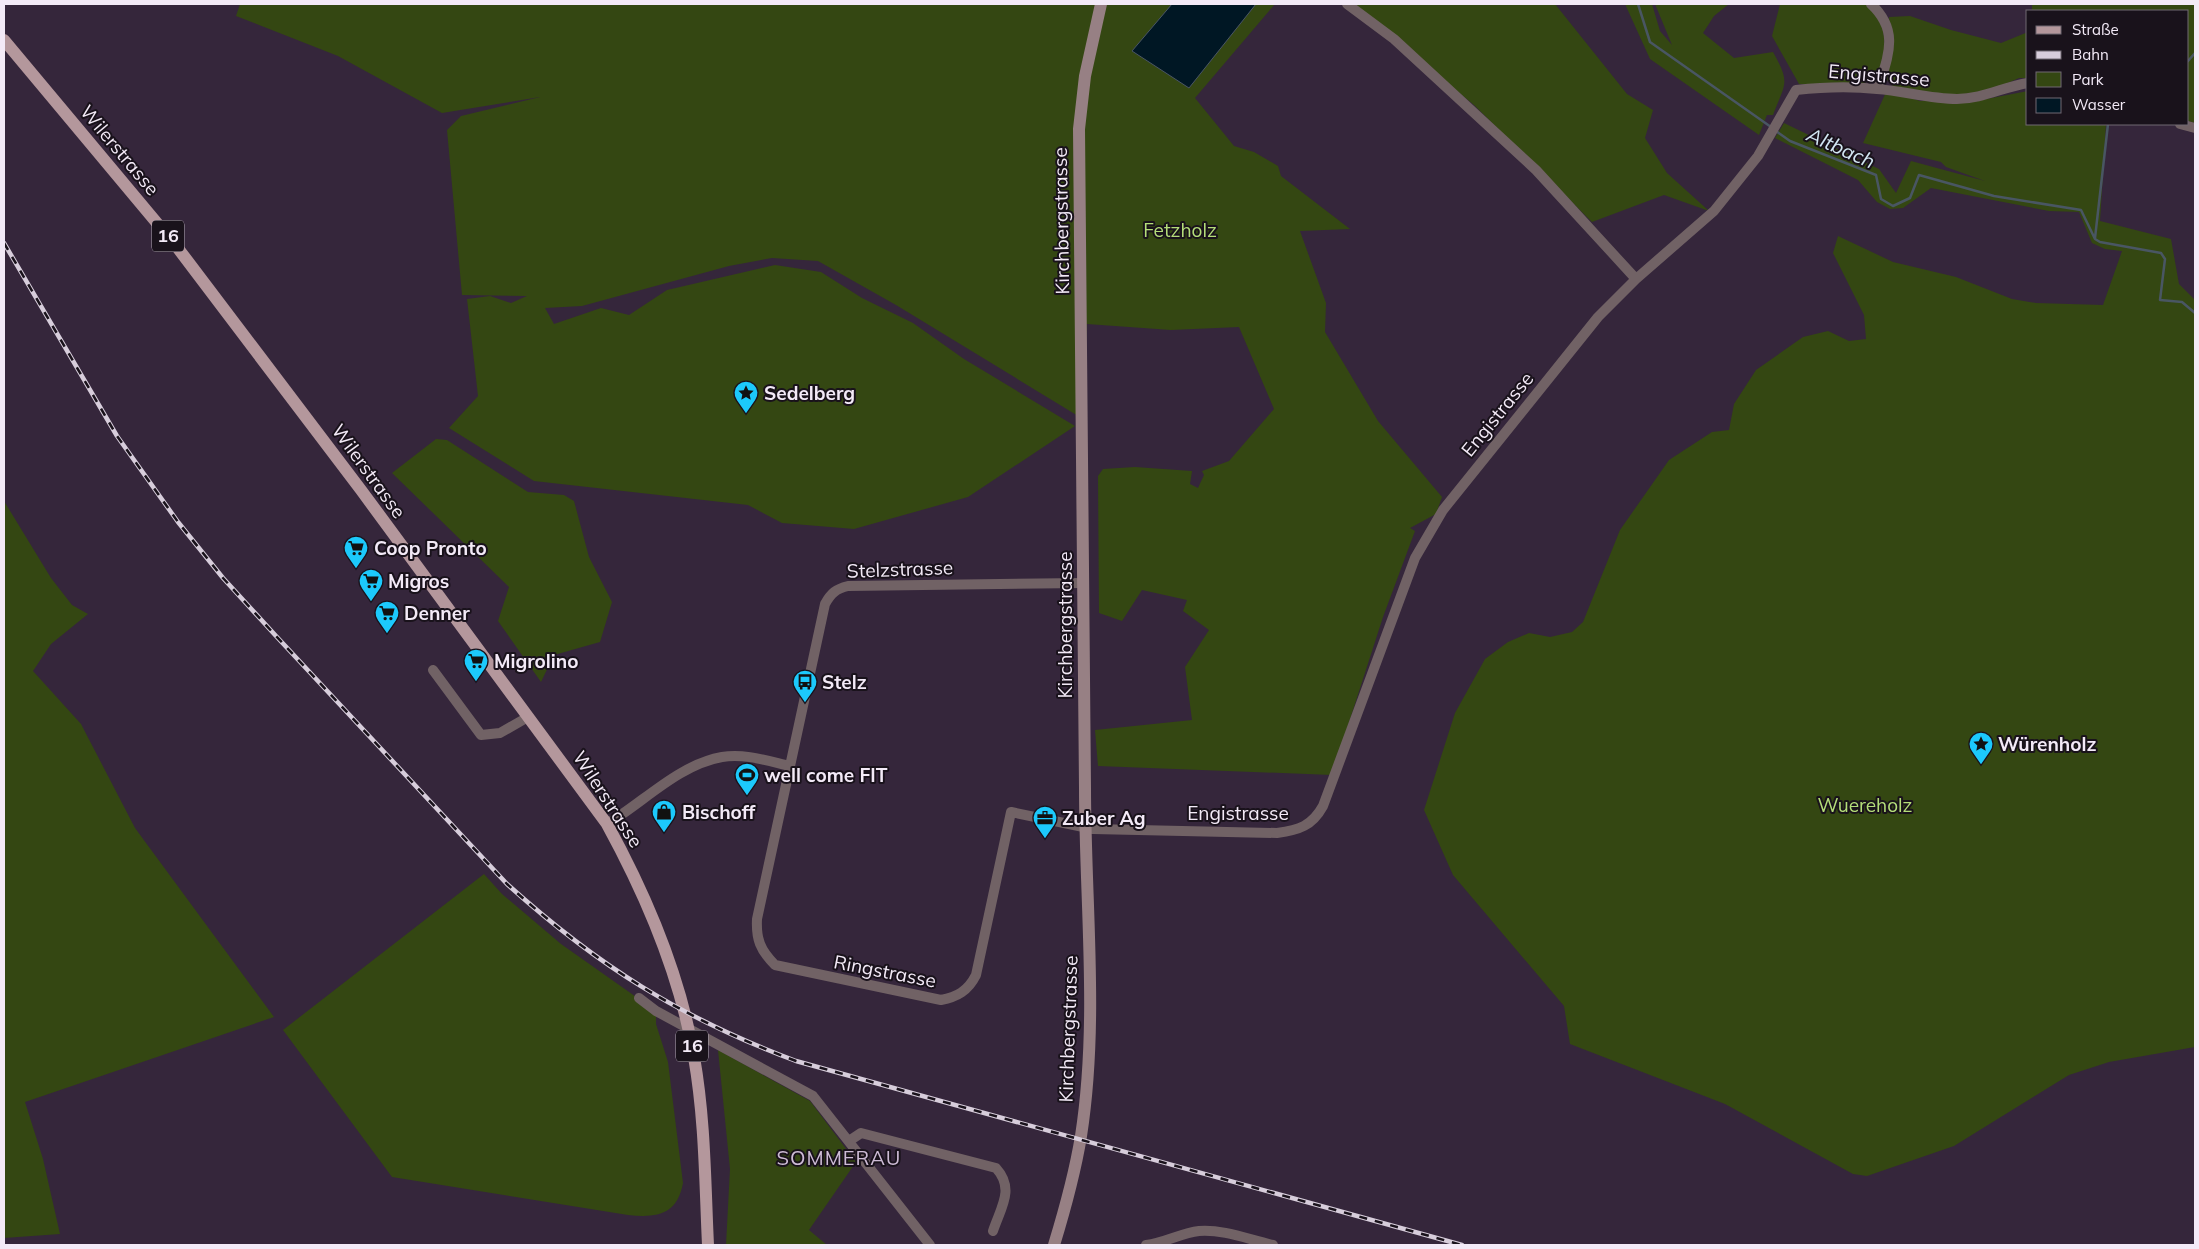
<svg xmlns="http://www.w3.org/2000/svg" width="2199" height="1249" viewBox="0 0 2199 1249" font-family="Mulish,sans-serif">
<rect width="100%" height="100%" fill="#35263b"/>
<!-- green -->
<path fill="#344712" d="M240,4H1172L1132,51L1189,88L1256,4H1275L1195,98L1234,146L1254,152L1278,166L1281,176L1350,229L1300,231L1326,303L1325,332L1378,421L1442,497L1436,514L1410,528L1415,531L1383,617L1332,775L1098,766L1095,730L1192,720L1185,667L1209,630L1183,611L1187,600L1142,590L1122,621L1099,613L1098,476L1103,469L1135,467L1192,471L1190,484L1198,488L1204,475L1202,471L1229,461L1274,409L1239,327L1171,330L1087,324L1083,419L896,305L818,261L772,258L729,266L582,306L545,308L554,324L601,308L629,315L667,290L775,265L821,272L862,298L913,323L964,359L1075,426L968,497L854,529L782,523L748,505L534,481L449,428L478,396L467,299L490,296L511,303L527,296L462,295L447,130L461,116L540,97L442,113L338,56L236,16Z
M1351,4H1555L1627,94L1653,110L1645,138L1667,173L1709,211L1664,195L1592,222L1474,105Z
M1625,4H1652L1660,31L1672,45L1655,4H1729L1714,16L1703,33L1734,58L1773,52C1791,84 1785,83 1773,115H1767L1759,135L1650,59Z
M1780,4H1867C1871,9 1878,16 1881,22C1887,41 1888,76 1864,83C1845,90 1818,85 1799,84L1772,36Z
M2032,4H2195V123L2188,121V11H2032Z
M1910,16L1951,30L2001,43L2028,32V78H2019L1990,91L1947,96L1897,90L1887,80L1891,46L1889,17Z
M1887,90L1920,101L1981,100L2028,91V124H2106L2100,221L2171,239L2179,284L2195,300V1047L2109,1062L2069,1075L1954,1146L1867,1176L1853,1174L1725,1104L1570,1044L1564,1006L1453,875L1424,810L1455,713L1485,659L1508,642L1529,633L1550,637L1572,632L1583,622L1620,530L1669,460L1712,432L1729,430L1734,404L1756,370L1803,337L1828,331L1849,341L1866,339L1864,315L1833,253L1838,236L1893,262L1956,277L2012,299L2036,303L2103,305L2122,251L2105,249L2092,243L2079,212L2049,211L1931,188L1903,208L1890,209L1877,202L1858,180L1775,138L1784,123L1879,169L1896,193L1911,161L1985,181L1946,167L1941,162L1863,143Z
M436,439L447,440L528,492L564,495L574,501L589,557L612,602L600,642L554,655L541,682L498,621L509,587L392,473Z
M4,501L51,578L72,605L88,614L51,644L33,671L81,724L135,828L274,1017L25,1102L43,1159L60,1234L4,1238Z
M484,874L502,894L561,944L656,1011V1024L668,1062L683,1183C677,1215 657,1218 628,1215L392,1177L283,1030Z
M718,1050L810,1101L856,1162L809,1230L827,1245H726L730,1169Z"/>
<!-- water -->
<path fill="#001724" stroke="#495663" d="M1172,4H1256L1189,88L1132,51Z"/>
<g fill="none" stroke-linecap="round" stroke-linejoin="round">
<!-- stream -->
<path stroke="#495663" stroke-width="2.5" d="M1638,4L1650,42L1771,127
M2188,61L2195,53
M1776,131L1790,141L1876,175L1881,199L1893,206L1910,198L1919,175L1994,196L2081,210L2095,239
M2095,238L2108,124
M2095,239L2100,242L2161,253L2165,259L2160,300L2182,302L2195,313"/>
<!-- street -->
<path stroke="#716265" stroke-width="10" d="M1347,4L1394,39L1536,170L1636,279
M1871,4C1900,31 1888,56 1878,89
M2180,124L2195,128
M1083,583L848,586C836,589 831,593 825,604L757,919C756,939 760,950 775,965L941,1000C957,997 968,991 976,975L1011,812L1093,829L1277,833C1299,830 1312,826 1323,806L1415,558L1443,510L1598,317L1636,279L1714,211L1758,156L1796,90C1823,87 1850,86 1877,89C1904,91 1930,99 1957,99C1982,99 2003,87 2028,83
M433,670L481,735L500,733L528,717
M607,824C644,802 678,765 722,757C744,753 768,761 790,766
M639,998L656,1011L813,1096L930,1245
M849,1141L861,1133L996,1168C1015,1189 1001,1207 993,1231
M1146,1245C1165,1243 1181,1233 1199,1231C1223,1229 1250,1240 1273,1245"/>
<!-- secondary -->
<path stroke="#978084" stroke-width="12" d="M1054,1245C1065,1209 1075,1173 1081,1136C1099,1020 1085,904 1085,788C1083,568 1081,349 1079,129L1085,76L1101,4"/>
<!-- primary -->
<path stroke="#b4979c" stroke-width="12" d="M4,40L177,247L361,490L607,824C647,897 680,974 694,1057C705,1119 705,1182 708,1245"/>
<defs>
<path id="rail" d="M4,243L117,436L178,522L223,578L276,636L507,884C598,966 681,1018 796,1061L1462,1245"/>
</defs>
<!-- rail casing -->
<use href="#rail" stroke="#d7cddb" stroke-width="4.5"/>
<!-- rail -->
<use href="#rail" stroke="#19121b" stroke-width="2.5" stroke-dasharray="8" stroke-linecap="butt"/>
</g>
<!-- icons -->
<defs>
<symbol id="sight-pin" viewBox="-11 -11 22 30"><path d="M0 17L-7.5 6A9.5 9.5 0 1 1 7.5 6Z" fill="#1cc9fc" stroke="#19121b"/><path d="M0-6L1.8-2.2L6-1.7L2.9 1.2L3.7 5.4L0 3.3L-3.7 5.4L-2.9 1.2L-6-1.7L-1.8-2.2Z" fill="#111"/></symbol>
<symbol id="supermarket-pin" viewBox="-11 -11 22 30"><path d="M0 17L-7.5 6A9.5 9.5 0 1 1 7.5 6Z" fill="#1cc9fc" stroke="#19121b"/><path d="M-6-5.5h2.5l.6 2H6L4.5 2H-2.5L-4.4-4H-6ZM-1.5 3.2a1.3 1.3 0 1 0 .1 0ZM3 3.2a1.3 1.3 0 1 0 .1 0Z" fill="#111"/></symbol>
<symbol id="bus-pin" viewBox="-11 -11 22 30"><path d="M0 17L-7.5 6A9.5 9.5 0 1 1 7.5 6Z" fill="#1cc9fc" stroke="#19121b"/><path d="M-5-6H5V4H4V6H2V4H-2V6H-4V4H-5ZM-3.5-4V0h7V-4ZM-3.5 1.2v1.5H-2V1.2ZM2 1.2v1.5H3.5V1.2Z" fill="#111"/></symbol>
<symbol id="stadium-pin" viewBox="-11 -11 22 30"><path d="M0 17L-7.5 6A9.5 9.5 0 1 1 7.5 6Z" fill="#1cc9fc" stroke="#19121b"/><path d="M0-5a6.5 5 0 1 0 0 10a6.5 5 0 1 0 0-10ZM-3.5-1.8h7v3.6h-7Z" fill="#111"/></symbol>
<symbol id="shop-pin" viewBox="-11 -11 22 30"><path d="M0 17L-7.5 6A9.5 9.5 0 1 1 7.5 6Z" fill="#1cc9fc" stroke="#19121b"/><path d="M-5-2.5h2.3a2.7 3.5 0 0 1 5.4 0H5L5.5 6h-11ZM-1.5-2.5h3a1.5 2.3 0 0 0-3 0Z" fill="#111"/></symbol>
<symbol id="office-pin" viewBox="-11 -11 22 30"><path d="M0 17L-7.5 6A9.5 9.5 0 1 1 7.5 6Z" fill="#1cc9fc" stroke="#19121b"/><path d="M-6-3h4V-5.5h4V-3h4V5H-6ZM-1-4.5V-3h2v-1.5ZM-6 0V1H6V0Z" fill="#111"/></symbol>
</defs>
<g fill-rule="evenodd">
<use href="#sight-pin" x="732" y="379" width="28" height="38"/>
<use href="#supermarket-pin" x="342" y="534" width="28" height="38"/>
<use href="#supermarket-pin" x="357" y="567" width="28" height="38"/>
<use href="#supermarket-pin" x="373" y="599" width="28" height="38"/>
<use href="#supermarket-pin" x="462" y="647" width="28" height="38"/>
<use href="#bus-pin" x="791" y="668" width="28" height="38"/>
<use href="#sight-pin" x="1967" y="730" width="28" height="38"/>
<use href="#stadium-pin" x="733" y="761" width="28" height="38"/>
<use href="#shop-pin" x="650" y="798" width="28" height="38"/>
<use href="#office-pin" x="1031" y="804" width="28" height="38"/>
</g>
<g text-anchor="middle" stroke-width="4" stroke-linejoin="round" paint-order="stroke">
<!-- shield labels -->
<g fill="#19121b" stroke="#b2a9b5" stroke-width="1">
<rect x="152" y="220.5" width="32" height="31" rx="4"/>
<rect x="676" y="1030.5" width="32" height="31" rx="4"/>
</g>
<g font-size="18" font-weight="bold" fill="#f3eaf7">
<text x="168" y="242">16</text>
<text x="692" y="1052">16</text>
</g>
<!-- street labels -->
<g font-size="19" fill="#f3eaf7" stroke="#19121b">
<text transform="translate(1879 75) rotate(5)" y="7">Engistrasse</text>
<text transform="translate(120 150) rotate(50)" y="7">Wilerstrasse</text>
<text transform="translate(1061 221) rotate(-91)" y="7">Kirchbergstrasse</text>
<text transform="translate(1497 414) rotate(-51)" y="7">Engistrasse</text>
<text transform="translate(369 471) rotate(54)" y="7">Wilerstrasse</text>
<text transform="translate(900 569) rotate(-2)" y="7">Stelzstrasse</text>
<text transform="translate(1065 625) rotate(-90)" y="7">Kirchbergstrasse</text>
<text transform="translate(608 799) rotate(57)" y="7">Wilerstrasse</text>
<text x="1238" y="820">Engistrasse</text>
<text transform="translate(885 971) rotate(11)" y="7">Ringstrasse</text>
<text transform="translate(1068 1029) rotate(-88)" y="7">Kirchbergstrasse</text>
</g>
<!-- park labels -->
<g font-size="19" fill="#b4dd79" stroke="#19121b">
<text x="1180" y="237">Fetzholz</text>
<text x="1865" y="812">Wuereholz</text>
</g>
<!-- poi labels -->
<g font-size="19" font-weight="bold" fill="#f3eaf7" stroke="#19121b" text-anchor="start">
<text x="764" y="400">Sedelberg</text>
<text x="374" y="555">Coop Pronto</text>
<text x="388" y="588">Migros</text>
<text x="404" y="620">Denner</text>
<text x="494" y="668">Migrolino</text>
<text x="822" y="689">Stelz</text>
<text x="1998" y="751">Würenholz</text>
<text x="764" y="782">well come FIT</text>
<text x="682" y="819">Bischoff</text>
<text x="1062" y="825">Zuber Ag</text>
</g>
<!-- water labels -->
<g font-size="20" font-style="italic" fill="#d3e7f3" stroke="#19121b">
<text transform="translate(1841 148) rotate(24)" y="7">Altbach</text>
</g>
<!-- neighbourhood labels -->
<g font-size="20" letter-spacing="1" fill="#cebcd6" stroke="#19121b">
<text x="839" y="1165">SOMMERAU</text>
</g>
</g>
<!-- border -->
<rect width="2199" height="1249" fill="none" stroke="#f3eaf7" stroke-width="10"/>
<!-- legend -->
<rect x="2026" y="10" width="162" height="115" fill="#19121b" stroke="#706873"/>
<rect x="2036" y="26" width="25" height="8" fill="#b4979c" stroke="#706873"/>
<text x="2072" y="35" font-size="15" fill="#f3eaf7">Straße</text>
<rect x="2036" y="51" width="25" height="8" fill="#d7cddb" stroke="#706873"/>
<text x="2072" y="60" font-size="15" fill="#f3eaf7">Bahn</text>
<rect x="2036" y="72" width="25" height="15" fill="#344712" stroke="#706873"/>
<text x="2072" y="85" font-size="15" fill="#f3eaf7">Park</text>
<rect x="2036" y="98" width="25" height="15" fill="#001724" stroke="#706873"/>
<text x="2072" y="110" font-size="15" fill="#f3eaf7">Wasser</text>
</svg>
